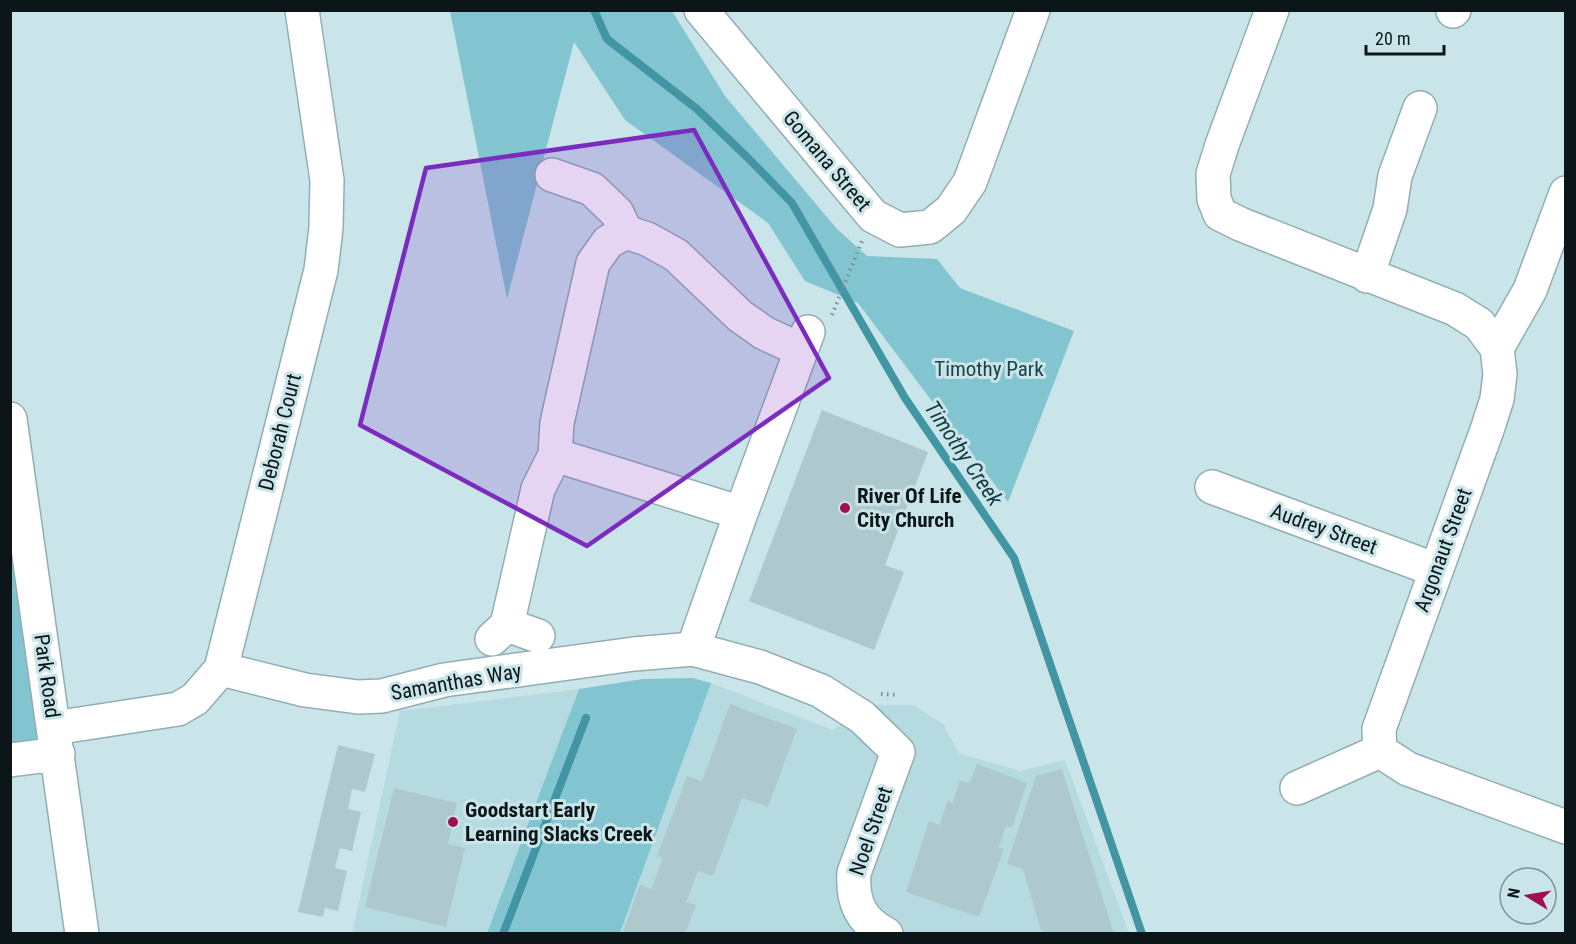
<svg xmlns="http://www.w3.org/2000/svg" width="1576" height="944" viewBox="0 0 1576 944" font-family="'Roboto Condensed',sans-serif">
<rect width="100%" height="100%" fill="#c9e5ea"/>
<!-- built -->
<path fill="#b5dbe1" d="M711,683L833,730L872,705H914L943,724L959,753L1020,771L1065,760L1129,933L620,934Z
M579,689L487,933L352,934L400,711Z"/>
<!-- green -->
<path fill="#82c4d0" d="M450,11H672L725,96L837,229L867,256L937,259L960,288L1074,331L1008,502L858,303L805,281L768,223L625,120L574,42L507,299Z
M10,527L42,742L10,747Z
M693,678L711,683L620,933H487L579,689L643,679Z"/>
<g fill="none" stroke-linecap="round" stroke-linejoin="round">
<!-- stream -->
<path stroke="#4296a4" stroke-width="8" d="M594,10L607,39L697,109L747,157L792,203L905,398L1014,558L1142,934
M503,934L586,718"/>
</g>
<!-- building -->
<path fill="#aec9ce" d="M822,410L928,452L885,565L904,572L874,650L749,601Z
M730,704L797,729L768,807L742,798L713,876L698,871L686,902L696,905L685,934H622L640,884L651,889L663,858L657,856L687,776L702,781Z
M338,745L375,754L365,792L352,789L348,809L361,812L352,851L340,848L335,868L347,871L338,911L325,908L323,917L298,912Z
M977,764L1027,783L1012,828L1006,826L999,848L1004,849L979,917L906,892L929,821L940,825L947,801L952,803L960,781L970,783Z
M1062,769L1114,934H1042L1023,869L1007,864L1036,776Z
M394,788L457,803L448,844L465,848L446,927L365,907Z"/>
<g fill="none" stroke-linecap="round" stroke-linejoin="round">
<defs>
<path id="minor" d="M701,10L873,216L900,230L930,227L951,210L970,182L1033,10
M1272,10L1222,145L1213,174L1214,199L1220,214L1240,224L1455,309L1479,324L1497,348
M1453,11L1454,10
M552,175L592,189L617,213L626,232
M1367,276L1390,209L1395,176L1420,108
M1497,348L1500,374L1497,399L1488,427L1379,729L1380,751L1408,769L1566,827
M1497,348L1530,290L1566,193
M10,419L82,934
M555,455L741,513
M1212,487L1436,570
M507,625L538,489L555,455L557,423L593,263L608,242L626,232L647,239L676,255L740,316L764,333L801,350
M492,639L507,625L538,636
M693,649L741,513L808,332
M221,669L305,690L358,697L382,696L444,680L634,654L693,649L760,667L821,691L862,717L898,752L854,873C852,901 860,921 886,934
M54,728L178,709L195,699L221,669L321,270L326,228L327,180L302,10
M10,760L58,754
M1297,788L1380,751"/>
</defs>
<!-- minor casing -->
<use href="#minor" stroke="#93aeb3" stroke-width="36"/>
<!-- path -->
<path stroke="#7a8f93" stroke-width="4" stroke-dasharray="1.5 4.5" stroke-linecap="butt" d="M832,315L862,241
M881,694L899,695"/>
<!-- minor -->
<use href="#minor" stroke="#fff" stroke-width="33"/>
</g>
<!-- marked area -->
<path fill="#7b2cbf" fill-opacity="0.2" stroke="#7b2cbf" stroke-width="4.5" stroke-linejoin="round" d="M694,130L829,378L587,546L360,425L426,168Z"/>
<!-- markers -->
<g fill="#a00e55" stroke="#c9e5ea" stroke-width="2">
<circle cx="845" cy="508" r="6"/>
<circle cx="453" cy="822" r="6"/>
</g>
<g text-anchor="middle" stroke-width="6" stroke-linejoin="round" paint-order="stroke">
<!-- street labels -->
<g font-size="21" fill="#0c1618" stroke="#c9e5ea">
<text transform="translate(827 161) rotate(50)" y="7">Gomana Street</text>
<text transform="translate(280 432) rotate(-76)" y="7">Deborah Court</text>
<text transform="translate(1324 529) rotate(20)" y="7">Audrey Street</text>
<text transform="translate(1443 550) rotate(-70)" y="7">Argonaut Street</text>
<text transform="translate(47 676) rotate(82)" y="7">Park Road</text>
<text transform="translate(456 682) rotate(-10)" y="7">Samanthas Way</text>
<text transform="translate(871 831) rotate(-71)" y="7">Noel Street</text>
</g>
<!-- park labels -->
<g font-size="21" fill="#1b4248" stroke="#c9e5ea">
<text x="989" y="376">Timothy Park</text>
</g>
<!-- poi labels -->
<g font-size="21" font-weight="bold" fill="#0c1618" stroke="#c9e5ea" text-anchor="start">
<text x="857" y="503">River Of Life<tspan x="857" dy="24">City Church</tspan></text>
<text x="465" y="817">Goodstart Early<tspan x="465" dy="24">Learning Slacks Creek</tspan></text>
</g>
<!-- water labels -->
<g font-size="22" font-style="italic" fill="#143b42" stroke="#c9e5ea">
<text transform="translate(964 453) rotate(56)" y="8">Timothy Creek</text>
</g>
</g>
<!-- border -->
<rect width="1576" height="944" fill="none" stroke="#0c1618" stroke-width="24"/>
<!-- north arrow -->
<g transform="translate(1528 896) rotate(281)"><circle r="28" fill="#c9e5ea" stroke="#7d9296" stroke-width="1.5"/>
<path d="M0-4.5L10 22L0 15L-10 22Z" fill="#a00e55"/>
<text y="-9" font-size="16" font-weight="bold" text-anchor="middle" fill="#0c1618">N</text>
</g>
<!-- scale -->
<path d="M1366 45v9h78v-9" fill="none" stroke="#0c1618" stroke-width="3"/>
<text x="1375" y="45" font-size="18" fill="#0c1618" stroke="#c9e5ea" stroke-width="4.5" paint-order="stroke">20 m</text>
</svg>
